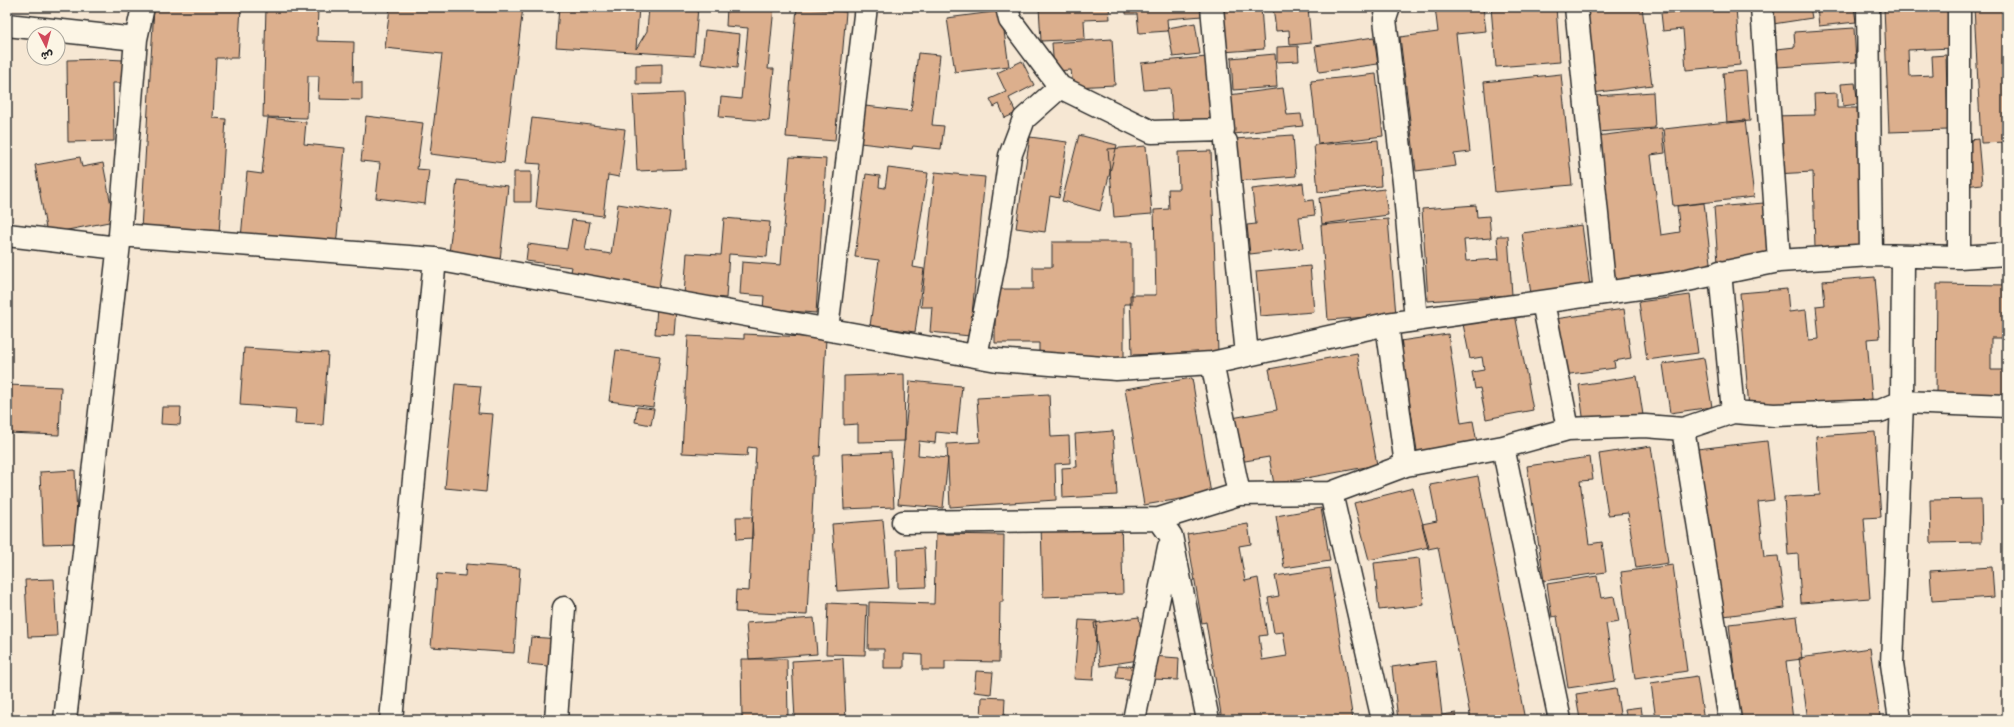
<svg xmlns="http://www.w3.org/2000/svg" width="2014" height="727" viewBox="0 0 2014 727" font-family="Pangolin,'Playpen Sans Arabic',sans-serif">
<rect width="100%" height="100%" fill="#f6e7d3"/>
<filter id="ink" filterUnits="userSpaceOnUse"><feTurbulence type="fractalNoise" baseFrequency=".025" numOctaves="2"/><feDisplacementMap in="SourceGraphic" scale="8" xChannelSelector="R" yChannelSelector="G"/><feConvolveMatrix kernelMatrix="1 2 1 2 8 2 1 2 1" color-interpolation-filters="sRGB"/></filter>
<g filter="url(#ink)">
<!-- building -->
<path fill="#dcaf8d" stroke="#2b2b2b" d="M154,7H241L238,58H216L213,118L226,119L219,234L141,229Z
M266,7H318L317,41L354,42L353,82H362V100L318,99L319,76H308L307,118L263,117Z
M390,7H523L504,163L430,154L442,54L385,48Z
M559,7H639L636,49L647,31L649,7H698L694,56L556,47Z
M727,7H774L768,69H774L769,121L719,117L721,97L741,99L748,28L726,26Z
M797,7L846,12L835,141L786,137Z
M1039,7H1109L1110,19L1084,20L1085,39L1041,41Z
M1126,7H1201L1202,16L1167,19L1168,31L1139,33L1137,14H1126Z
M1219,7H1261L1264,49L1223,52Z
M1273,7H1308L1311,43L1290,45L1289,30L1276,31Z
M1435,7H1483L1486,31L1456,34L1470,152L1454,154L1456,166L1416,171L1400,37L1438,32Z
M1491,7H1556L1560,62L1496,67Z
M1582,7H1642L1652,85L1592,93Z
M1680,7H1736L1740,65L1686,70L1683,29L1663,31L1661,13L1680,12Z
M1771,7H1810L1812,18L1773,24Z
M1817,7H1854L1856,22L1819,26Z
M1884,7H1951L1952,48L1908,50L1909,76L1933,75L1932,56L1946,55L1948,130L1889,132Z
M1974,7H2007V142L1981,143Z
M1001,11L1009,66L955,72L947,18Z
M1195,23L1200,54L1173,57L1168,28Z
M1854,28L1856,62L1778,67L1777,49L1795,47L1794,32Z
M705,30L740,34L737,68L701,64Z
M1374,37L1378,64L1319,72L1315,46Z
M1112,39L1115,85L1073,87L1071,70L1054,71L1052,43Z
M1298,46L1299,61L1277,62V47Z
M918,53L940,55L932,125L944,126L941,149L913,146L912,149L860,143L865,106L911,111Z
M1275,54L1277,87L1233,90L1231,58Z
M1207,57L1213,120L1173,124L1170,88L1144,90L1141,63Z
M104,59L123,60L124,83H113L114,141L68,142L67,60Z
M1022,61L1034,85L1009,98L1016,113L1005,118L999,104L994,107L990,99L1006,92L997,73Z
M662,64V84H636V65Z
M1746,71L1750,121L1727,123L1723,73Z
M1376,74L1383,136L1318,144L1311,81Z
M1561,74L1572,185L1495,192L1484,82Z
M1855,83L1858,104L1843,106L1841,84Z
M1283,88L1287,115L1301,114L1303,126L1234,134L1229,95Z
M1653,92L1655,128L1597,132L1595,96Z
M683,93L686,169L637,171L633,95Z
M1837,93V108H1857L1861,248L1815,249L1813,172L1775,174L1773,116L1815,115L1814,94Z
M366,116L423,123L417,169L429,170L425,204L376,198L380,163L361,161Z
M268,118L306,122L304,144L345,148L336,247L241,238L247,172L262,174Z
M532,118L625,129L619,177L608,175L603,216L536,208L541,164L526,163Z
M1745,120L1754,197L1673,206L1664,129Z
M1662,128L1665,153L1651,155L1661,235L1680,232L1677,206L1704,203L1712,271L1613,283L1597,136Z
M1079,135L1117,145L1100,211L1062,201Z
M1293,135L1296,176L1237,181L1234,139Z
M1030,137L1067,142L1059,198L1050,196L1045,232L1016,228Z
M1978,139L1982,184L1965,186L1961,141Z
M1378,140L1381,186L1318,192L1314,145Z
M1146,146L1152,214L1114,217L1108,149Z
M1211,151L1218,352L1132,355L1130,295H1156L1154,210L1169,209L1168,189H1179L1178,152Z
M80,157L82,167L103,163L114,221L47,234L35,165Z
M790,157L826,159L816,313L763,309L764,296L740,294L742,262L781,265Z
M888,168L928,173L913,267L924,269L915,332L870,326L879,260L855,257L866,174L880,176L879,187L885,188Z
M514,172H531V202H514Z
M935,172L985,177L970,336L930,332L932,307H921Z
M457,180L508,186L500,260L449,254Z
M1303,183L1305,201L1313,200L1315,215L1299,217L1303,248L1250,254L1247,225L1256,224L1252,189Z
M1384,189L1388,215L1322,224L1319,198Z
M1764,203L1768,259L1718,263L1714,207Z
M618,204L670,212L658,294L570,276L572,267L526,261L528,244L567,249L572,220L590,222L585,250L611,254Z
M1476,205L1477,217L1489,216L1491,238L1464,240L1466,261L1499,259L1497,236H1508L1512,295L1428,301L1422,209Z
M724,218L770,222L767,257L729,254L726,298L684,295L687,253L721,255Z
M1388,219L1396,315L1328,320L1321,225Z
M1582,225L1590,286L1531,294L1522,233Z
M1052,242H1132V304H1124V358H1039V343H995V289H1033V267H1052Z
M1310,266L1314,312L1260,316L1256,271Z
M1875,277L1880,338L1867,339L1872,399L1749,409L1740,293L1787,289L1789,312L1806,310L1809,340L1819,339L1816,306L1825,305L1823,281Z
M1937,284L2007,285V338H1991V370H2005V396L1936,395Z
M1690,295L1698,353L1647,360L1639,302Z
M657,307L676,308L674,335L655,334Z
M1624,309L1631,358L1614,361L1615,368L1563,375L1555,319Z
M1515,314L1533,410L1486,419L1480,388L1475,389L1472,372L1484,370L1482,357L1470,359L1463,324Z
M744,334L826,338L820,456H815L807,615L735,612L736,590L749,591L756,448L748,447L747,456L682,453L688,336L744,339Z
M1448,334L1461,423L1473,421L1478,448L1418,457L1400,341Z
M244,348L328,353L323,425L295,424L296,409L240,405Z
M616,350L660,356L653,407L609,401Z
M1357,353L1377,465L1274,484L1269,457L1239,462L1232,418L1277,410L1269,369Z
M1704,358L1712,407L1670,413L1663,364Z
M904,374L905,441L858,442V424L844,425V376Z
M1637,376L1643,415L1584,424L1579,385Z
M1192,378L1211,494L1144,505L1125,389Z
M910,381L962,386L957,434L936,432L935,443L919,441L918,455L948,458L943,508L898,504Z
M455,384L481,386L478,413L493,414L486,492L445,488Z
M7,385L61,387L59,435L7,433Z
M1049,394L1051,437L1069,436L1070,463L1055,464L1056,500L950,507L947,444L980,442L977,398Z
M162,407H181L180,425L161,424Z
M637,407L654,409L651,425L635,422Z
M1113,431L1117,495L1063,498L1062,468L1077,467L1075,434Z
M1875,432L1881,517L1864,518L1870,598L1801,603L1798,554L1788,555L1784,497L1820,495L1816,436Z
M1767,441L1774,500L1758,502L1764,557L1778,556L1785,608L1716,617L1697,449Z
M1651,446L1668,563L1636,568L1628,513L1608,515L1599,454Z
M891,452L894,507L844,509L842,454Z
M1590,457L1593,480L1580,481L1589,544L1602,542L1606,572L1544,581L1527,466Z
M75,470L78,543L43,544L40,472Z
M1478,476L1525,720H1471L1438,547L1428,549L1422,524L1437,521L1430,485Z
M1413,488L1429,547L1369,560L1354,503Z
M1981,499L1982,542L1931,543L1930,500Z
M1321,508L1330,561L1284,568L1276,516Z
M736,517H752L753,538L737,539Z
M883,520L889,588L837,591L832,524Z
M1121,521L1123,594L1043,597L1041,524Z
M1248,524L1251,544L1239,546L1245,581L1258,578L1267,635L1259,636L1262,660L1287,656L1283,632L1274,633L1268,598L1279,596L1275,576L1329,568L1353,720H1222L1206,622L1202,623L1187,534Z
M936,534L1004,535L1003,602H1000L999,662L945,661V670H922V655L904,654V668H884V649H868L869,602L934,604Z
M924,548L926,587L898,588L897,550Z
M1419,558L1424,605L1379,610L1374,563Z
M466,564L520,568L514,653L431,647L437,574L465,576Z
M1673,565L1687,671L1635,679L1621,572Z
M1992,567L1994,597L1932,601L1930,571Z
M1597,576L1601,598L1614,596L1619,622L1606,624L1615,681L1568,688L1557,616L1552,617L1547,584Z
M54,579L57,636L28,637L25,580Z
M828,603L867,605L865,655L826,654Z
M1797,616L1802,659L1786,661L1793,720H1740L1729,624Z
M1139,617L1145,659L1100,666L1094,623Z
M814,618L817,654L749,659L746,623Z
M1079,620L1097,621L1093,680L1074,679Z
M531,637L560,639L557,667L528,664Z
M1870,648L1880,716L1854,720H1808L1799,658Z
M1152,656L1179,658L1178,680L1151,679Z
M843,658L846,720H795L792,661Z
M741,659H787L788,720H742Z
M1436,661L1442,715L1456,713L1457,720H1398L1392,667Z
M1118,665L1139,667L1138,680L1116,678Z
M976,671L993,672L991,694L974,692Z
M1697,676L1704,720H1656L1651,683Z
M1616,688L1621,720H1580L1576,694Z
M982,697L1005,698L1004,720H981Z
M1641,707L1643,720H1627L1625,709Z
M1187,716V720H1152Z"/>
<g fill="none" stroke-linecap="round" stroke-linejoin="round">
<defs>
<path id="minor" d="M1007,7L1010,20L1060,87L1152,132L1223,130L1212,7
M1389,7L1385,19L1404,183L1416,320
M1576,7L1605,293
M1762,7L1779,261
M1868,7L1871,255
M1959,7V257
M7,25L136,39
M1226,142L1247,355
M7,235L118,248
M120,235L435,259L997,360L1116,369L1212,363L1387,324L1668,284L1779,261L1871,255L1959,257L2007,254
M1720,272L1733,412
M1543,302L1568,429
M1387,324L1406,465
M827,329L866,7
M976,356L996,254L1010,156L1024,119L1060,87
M1212,363L1239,494
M1683,429L1730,720
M1503,447L1560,720
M1331,493L1383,720
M1159,519L1171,536L1208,720
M903,522L1159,519L1239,494L1331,493L1406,465L1503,447L1568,429L1645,426L1683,429L1733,412L1774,415L1880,411L1902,402L2007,406
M65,720L120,235L136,39L143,7
M391,720L435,259
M556,720L564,608
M1134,720L1169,547
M1900,720L1892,664L1902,402L1903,257"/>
</defs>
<!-- minor casing -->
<use href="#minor" stroke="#2b2b2b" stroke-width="25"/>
<!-- minor -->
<use href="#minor" stroke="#fcf5e5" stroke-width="22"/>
</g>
</g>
<!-- margin -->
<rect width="2014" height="727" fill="none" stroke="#fcf5e5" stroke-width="24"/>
<rect x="12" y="12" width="1990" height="703" fill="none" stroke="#2b2b2b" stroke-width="1.5" filter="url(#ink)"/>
<!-- north arrow -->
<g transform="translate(46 46) rotate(174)"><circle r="19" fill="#fcf5e5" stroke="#a8a49b"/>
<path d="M0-3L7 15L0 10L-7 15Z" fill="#d1495b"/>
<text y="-6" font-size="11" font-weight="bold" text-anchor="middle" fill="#2b2b2b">ش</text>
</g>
</svg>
